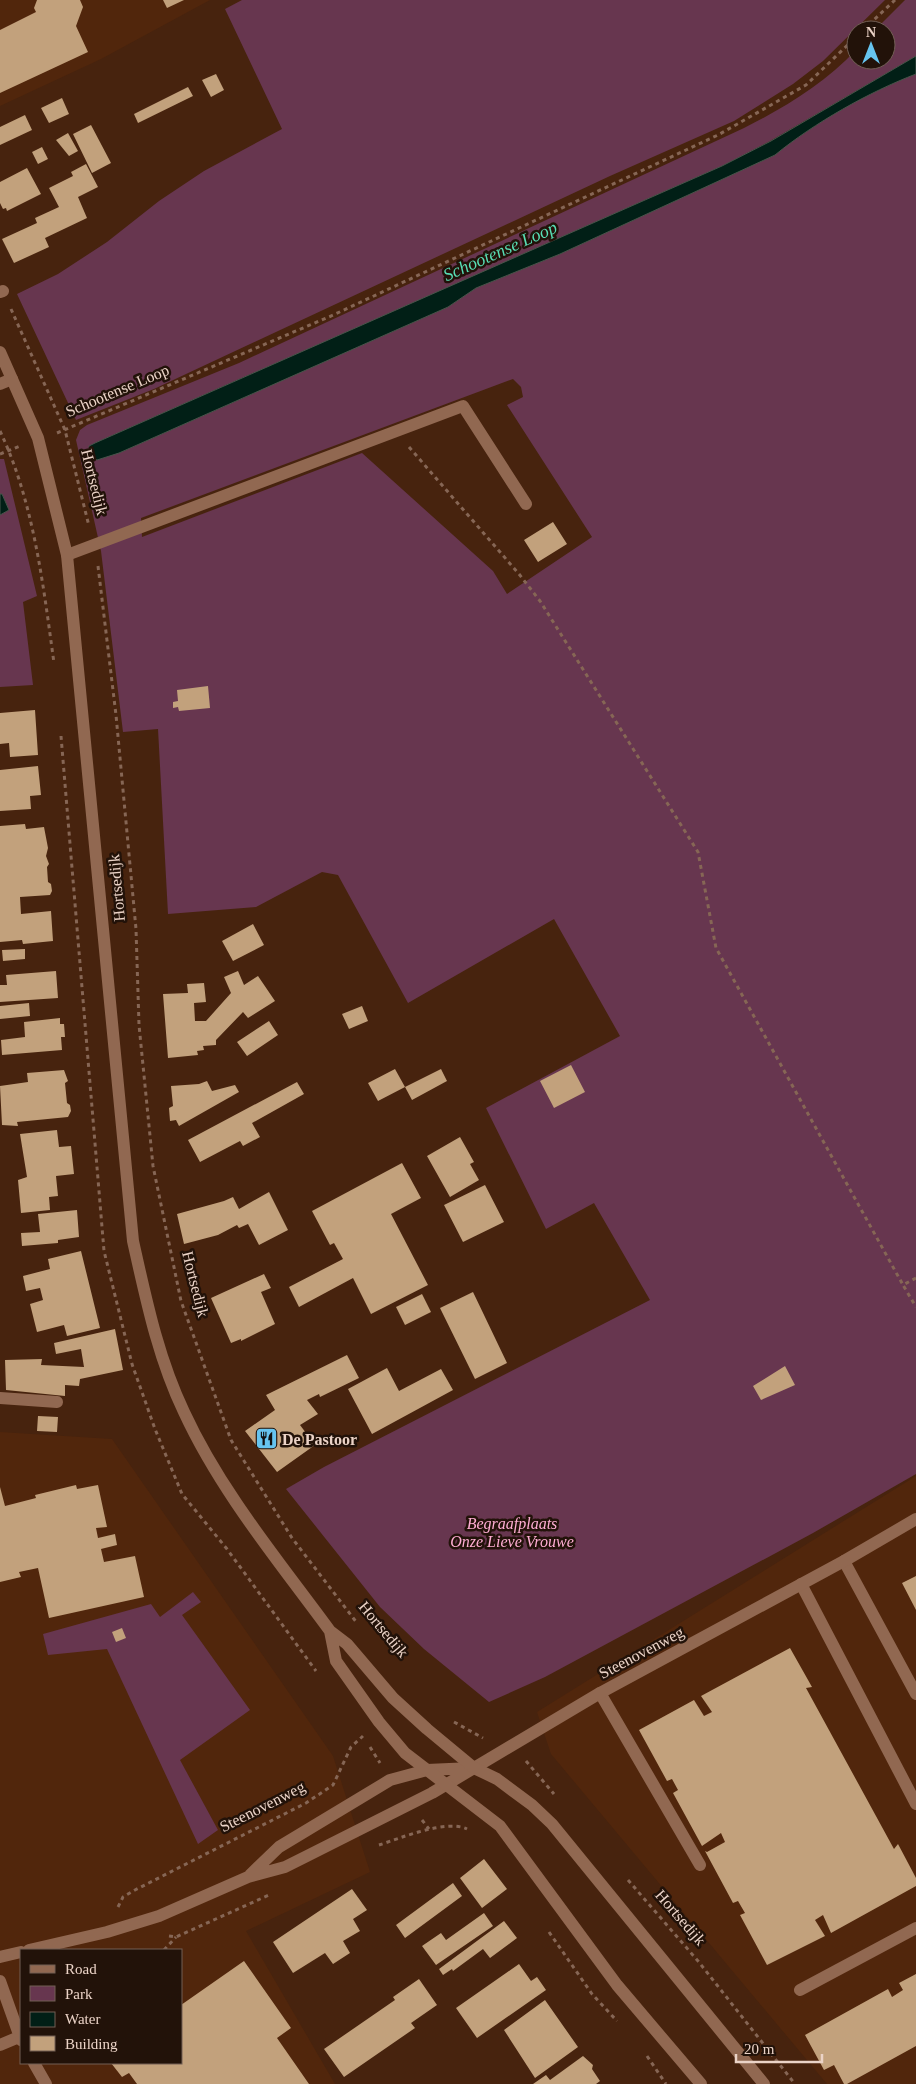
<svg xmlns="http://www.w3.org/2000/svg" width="916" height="2084" viewBox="0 0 916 2084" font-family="Georgia,serif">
<rect width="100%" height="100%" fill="#47230e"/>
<!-- built -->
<path fill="#51260c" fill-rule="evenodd" d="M0,0H210L101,59L0,106Z
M0,1432L112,1439L333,1756L370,1872L246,1931L335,2084H0ZM21,1950H181V2063H21Z
M916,1476V2084H827L551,1754L537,1712Z"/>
<!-- green -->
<path fill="#67364f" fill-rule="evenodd" d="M242,0H885L823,61L793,84L734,121L610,176L154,389L76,420L17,294L58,274L107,242L159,201L204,171L282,129L225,9Z
M905,0H916V56L770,141L722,166L95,443L119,453L448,307L476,288L560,254L775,155C814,123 869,92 916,74V1474L813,1533L545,1677L489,1702L424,1649L380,1607L286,1489L324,1467L650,1300L594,1203L546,1229L486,1108L620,1036L554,919L408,1003L338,875L322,872L256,907L168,914L158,729L123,732L101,551L76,440L80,430L87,425L239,363L744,128C784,108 825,83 856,50V60H886V30H875ZM513,379L521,387L523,397L507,405L592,537L507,594L493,571L362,453L142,537L141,518Z
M0,459H4L37,596L23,602L33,685L0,687V515L9,510L2,494H0Z
M193,1592L201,1602L182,1615L250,1710L180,1760L218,1830L198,1844L107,1649L48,1655L43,1634L151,1604L160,1617Z"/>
<!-- water -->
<path fill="#011f16" stroke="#47554b" d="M916,56V74C869,92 814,123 775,155L560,254L476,288L448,307L119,453L97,460L90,453L89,446L95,443L722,166L771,141Z
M0,494H2L9,510L0,515Z"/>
<!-- building -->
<path fill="#c2a17c" d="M37,0H80L83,7L76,26L88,52L0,93V30L36,12L34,8Z
M163,0H184L167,8Z
M216,74L224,90L211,97L202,80Z
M188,87L193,96L138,123L134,114Z
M62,98L69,114L49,123L41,108Z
M25,115L32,130L0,145V127Z
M91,125L111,163L92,173L73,134Z
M68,133L78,151L69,156L56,140Z
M42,147L48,159L38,164L32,152Z
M86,164L98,187L78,197L87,218L45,238L49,247L14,263L2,239L37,223L35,218L59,207L49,188L73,176L71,172Z
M27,168L41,194L7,211L6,208L3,209L0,203V182Z
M553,522L567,544L538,562L524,540Z
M208,686L210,708L179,711L178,707L173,708V702L178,701L177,690Z
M35,710L38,755L10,757L9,743L0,744V713Z
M38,766L41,795L30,796L31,809L0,811V770Z
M25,824L26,829L44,827L48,848L46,856L49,864L47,867L48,882L51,884L52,891L50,895L20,897L21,914L51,911L53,941L23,944L22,940L0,942V826Z
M253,924L264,945L233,961L222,941Z
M25,949V959L3,961L2,950Z
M56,971L58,998L0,1002V985H7L6,975Z
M238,971L244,985L258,976L275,1001L248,1018L243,1012L216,1040V1045L203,1046L204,1050L197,1051L198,1055L168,1058L163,994L188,993L187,984L204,983L206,1002L194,1003L195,1021H206L231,993L224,977Z
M29,1003L30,1016L0,1019V1006Z
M362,1006L368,1021L349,1029L342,1014Z
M60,1018V1024H64L65,1037H61L62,1050L2,1055L1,1040L25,1037L24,1022Z
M269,1021L278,1035L247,1056L237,1042Z
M571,1065L585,1092L554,1108L540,1081Z
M395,1069L405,1087L378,1101L368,1083Z
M441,1069L447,1081L412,1100L405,1087Z
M64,1070L68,1081L65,1083L67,1103L70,1105L71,1111L68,1117L17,1122L18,1126L2,1125L0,1086L28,1082L27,1073Z
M207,1081L212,1091L235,1085L239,1092L179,1126L176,1120L170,1121L169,1108L173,1106L171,1086L199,1084Z
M297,1082L304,1094L252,1123L260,1137L243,1146L240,1141L200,1162L188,1140Z
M57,1130L59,1147L71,1146L74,1174L56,1176L58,1196L49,1197L50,1210L21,1213L18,1180L27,1177L20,1134Z
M460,1137L474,1162L470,1164L479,1180L450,1197L427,1156Z
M402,1163L421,1198L391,1214L428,1285L371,1314L353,1278L299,1307L289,1287L343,1259L334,1243L330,1245L312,1211Z
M485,1185L504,1222L463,1242L444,1205Z
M269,1192L288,1230L259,1245L248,1224L239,1228L237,1225L218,1235L184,1244L177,1214L224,1201L233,1197L239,1209Z
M77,1210L79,1237L58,1240V1243L22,1246L21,1233L40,1232L38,1214Z
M81,1251L100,1328L67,1336L64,1325L37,1332L30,1304L43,1300L40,1288L26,1291L23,1276L50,1269L48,1259Z
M264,1274L271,1288L261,1292L275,1324L241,1341V1339L231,1343L211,1298Z
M473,1292L507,1363L475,1379L440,1308Z
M422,1294L431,1312L405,1325L396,1307Z
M115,1329L123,1370L80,1379L79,1386L65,1385V1396L6,1390L5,1360L42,1359L41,1365L84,1367L81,1349L56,1354L54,1343Z
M347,1355L359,1378L320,1397L319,1394L307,1400L318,1414L300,1425L315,1445L277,1472L245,1431L275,1410L266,1395Z
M785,1366L795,1385L761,1400L753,1386Z
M387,1368L399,1391L441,1369L453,1390L372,1434L348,1389Z
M38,1416L58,1417L57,1432L37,1431Z
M76,1485L77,1489L98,1485L107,1527L96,1528L98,1538L115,1534L117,1545L101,1549L104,1562L135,1556L144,1597L49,1618L38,1568L19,1572L21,1577L0,1582V1487L5,1506L36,1498L35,1495Z
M916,1576V1610L902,1583Z
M122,1628L126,1638L116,1642L112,1632Z
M790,1648L812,1687L806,1688L894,1849L898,1844L916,1878V1886L831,1933L823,1915L815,1920L825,1936L767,1965L740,1915L745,1913L738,1901L733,1903L705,1851L707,1852L725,1842L721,1833L702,1846L673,1793L678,1790L672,1779L667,1781L639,1730L694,1700L704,1716L712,1712L701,1696Z
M484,1859L507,1889L482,1908L460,1878Z
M453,1883L462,1896L405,1938L396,1925Z
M352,1889L367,1910L353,1919L360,1931L343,1941L350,1953L333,1964L325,1953L293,1973L273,1942Z
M484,1913L493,1926L436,1965L422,1946L441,1933L446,1940Z
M504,1921L517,1938L490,1958L483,1949L453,1971L452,1969L443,1975L439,1969Z
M244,1961L291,2028L277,2038L309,2084H137L129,2073L122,2077L111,2063H181V2005Z
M519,1964L531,1981L537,1977L546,1990L477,2038L456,2008Z
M916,1974V2046L847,2084H844L834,2065L824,2070L805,2035L888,1989L892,1997L903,1990L899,1983Z
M419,1979L437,2005L411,2023L415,2028L344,2077L324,2049L395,2000L393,1997Z
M545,2000L578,2047L535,2078L504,2030Z
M583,2056L593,2065L592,2069L600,2081L596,2084H533L546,2075L550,2080Z"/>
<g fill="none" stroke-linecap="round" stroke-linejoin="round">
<!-- path -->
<path stroke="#866655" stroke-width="3" stroke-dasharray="4 4" stroke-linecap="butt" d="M863,30L895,0
M11,309L65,430L89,526
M0,431C34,503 43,584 54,663
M57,433L331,316L718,135L806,85L856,37
M409,447L519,574L540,601L698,852L716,948L903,1285
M0,454L20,446
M98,566L116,715L136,929L139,1025L153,1166L181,1301L231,1440L292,1538L357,1623
M61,736L104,1251L132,1364L155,1429L182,1494L227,1549L316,1671
M916,1278L903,1285L916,1307
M454,1722L483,1738
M370,1747L380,1763
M526,1761L554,1794
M422,1820L429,1829
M379,1845C401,1838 446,1819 467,1829
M628,1880L698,1961L795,2084
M118,1907L123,1897L135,1890L306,1803L333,1785L351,1747L363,1736
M549,1932L592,1994L617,2021
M169,1936L176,1937L269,1895
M164,1950L176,1937
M647,2056L666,2084"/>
<!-- lane -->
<path stroke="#916851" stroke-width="12" d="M0,292L3,291
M67,555L463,406L526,504
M844,1561L916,1694
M801,1584L916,1804
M600,1693L700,1865
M800,1990L916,1928"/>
<!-- street -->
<path stroke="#916851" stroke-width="12" d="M0,384L12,379
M0,1398L57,1402
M250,1875L279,1847L390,1780L427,1770L472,1768
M29,1950L107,1932L159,1916L248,1877L285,1867L307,1856L432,1793L600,1693L844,1561L916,1519
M0,1957L21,1952
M0,1981L21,2040
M0,2045L19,2037
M34,2063L46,2084"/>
<!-- secondary -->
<path stroke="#916851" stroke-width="12" d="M0,352L38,438L67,555L133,1241C146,1299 158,1358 184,1412C221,1492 278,1560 330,1631L347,1644L393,1698L427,1729L474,1768L497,1779L532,1805L552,1824L764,2084
M330,1631L336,1661L379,1722L405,1753L500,1826L617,1985L701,2084"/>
</g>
<!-- icons -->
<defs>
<symbol id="restaurant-square" viewBox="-11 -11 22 22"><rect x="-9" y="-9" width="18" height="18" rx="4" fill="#66c4ef" stroke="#221209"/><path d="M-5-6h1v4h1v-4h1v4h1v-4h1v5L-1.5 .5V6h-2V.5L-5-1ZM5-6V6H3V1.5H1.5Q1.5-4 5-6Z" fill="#111"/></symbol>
</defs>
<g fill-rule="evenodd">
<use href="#restaurant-square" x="254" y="1426" width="25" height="25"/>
</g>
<g text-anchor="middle" stroke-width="5" stroke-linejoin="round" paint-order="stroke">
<!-- street labels -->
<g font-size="16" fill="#ebd3c7" stroke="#221209">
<text transform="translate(117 390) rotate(-23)" y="6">Schootense Loop</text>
<text transform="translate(95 482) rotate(76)" y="6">Hortsedijk</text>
<text transform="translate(116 888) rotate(-95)" y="6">Hortsedijk</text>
<text transform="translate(196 1284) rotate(76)" y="6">Hortsedijk</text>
<text transform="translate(384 1629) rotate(50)" y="6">Hortsedijk</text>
<text transform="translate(641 1652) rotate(-28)" y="6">Steenovenweg</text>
<text transform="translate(262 1806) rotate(-27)" y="6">Steenovenweg</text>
<text transform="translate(681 1917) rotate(49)" y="6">Hortsedijk</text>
</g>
<!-- poi labels -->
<g font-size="16" font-weight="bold" fill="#ebd3c7" stroke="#221209" text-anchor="start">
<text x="282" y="1445">De Pastoor</text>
</g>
<!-- park labels -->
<g font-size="16" font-style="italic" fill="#feadd3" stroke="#221209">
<text x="512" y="1529">Begraafplaats<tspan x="512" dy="18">Onze Lieve Vrouwe</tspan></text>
</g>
<!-- water labels -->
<g font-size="18" font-style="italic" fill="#58deb5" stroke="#221209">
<text transform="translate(500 251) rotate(-24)" y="6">Schootense Loop</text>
</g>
</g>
<!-- legend -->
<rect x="20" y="1949" width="162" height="115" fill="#221209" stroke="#725f55"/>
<rect x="30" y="1965" width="25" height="8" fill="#916851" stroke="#725f55"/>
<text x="65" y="1974" font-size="15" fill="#ebd3c7">Road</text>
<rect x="30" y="1986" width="25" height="15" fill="#67364f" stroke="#725f55"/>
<text x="65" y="1999" font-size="15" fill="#ebd3c7">Park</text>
<rect x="30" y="2012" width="25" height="15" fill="#011f16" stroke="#725f55"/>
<text x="65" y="2024" font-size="15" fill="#ebd3c7">Water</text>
<rect x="30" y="2036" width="25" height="15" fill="#c2a17c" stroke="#725f55"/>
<text x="65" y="2049" font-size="15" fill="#ebd3c7">Building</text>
<!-- north arrow -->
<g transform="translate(871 45)"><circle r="24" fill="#221209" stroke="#725f55"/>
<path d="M0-4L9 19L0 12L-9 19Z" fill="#66c4ef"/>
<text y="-8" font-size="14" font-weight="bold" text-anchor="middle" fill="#ebd3c7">N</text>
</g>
<!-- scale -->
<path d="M736 2054v8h86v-8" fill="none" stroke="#ebd3c7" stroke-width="2.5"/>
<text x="744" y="2054" font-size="15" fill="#ebd3c7" stroke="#221209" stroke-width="4" paint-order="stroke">20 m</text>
</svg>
